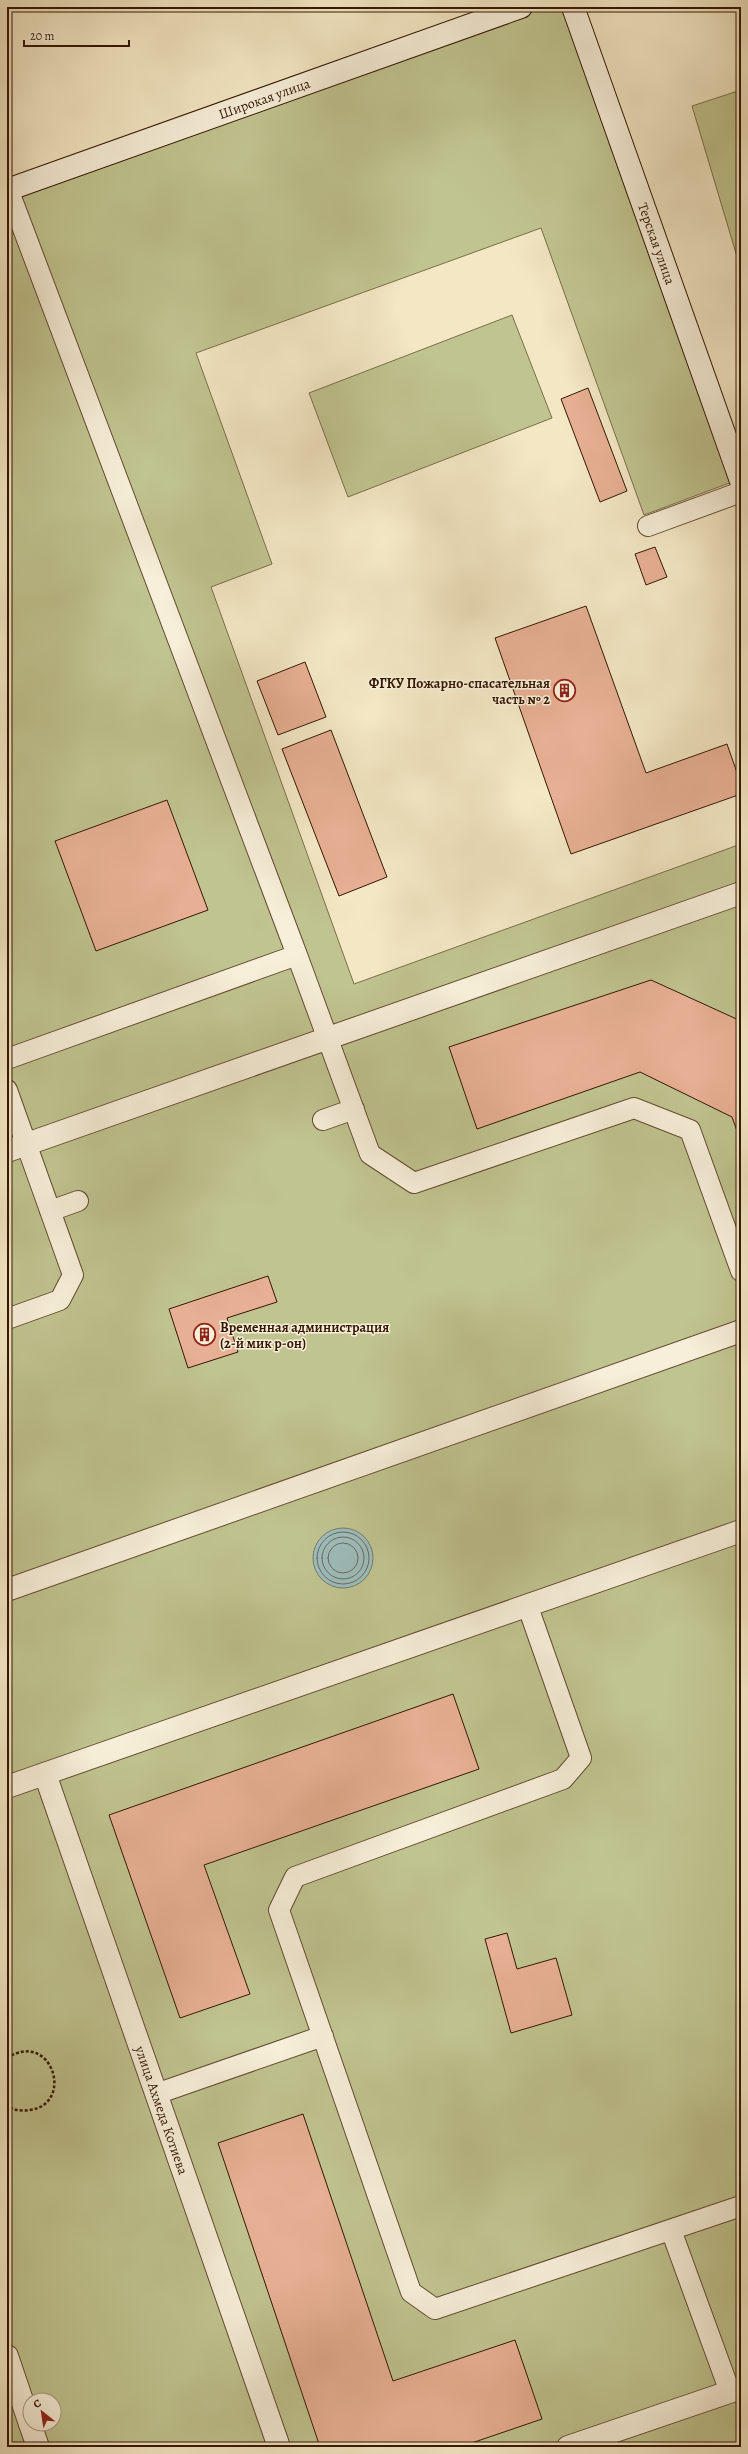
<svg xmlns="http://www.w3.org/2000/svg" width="748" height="2454" viewBox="0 0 748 2454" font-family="Alegreya,serif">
<rect width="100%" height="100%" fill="#f3e7c4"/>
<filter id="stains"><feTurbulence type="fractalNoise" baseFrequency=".005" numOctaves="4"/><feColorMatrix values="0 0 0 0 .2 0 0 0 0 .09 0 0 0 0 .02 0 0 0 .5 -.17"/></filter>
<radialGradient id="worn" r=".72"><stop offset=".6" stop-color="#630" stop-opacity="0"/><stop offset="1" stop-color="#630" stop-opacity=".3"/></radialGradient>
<!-- green -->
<path fill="#c0c490" stroke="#7a6e49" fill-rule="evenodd" d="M521,7H573L740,479L644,515L541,228L196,353L272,564L211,587L354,984L741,844V2447H7V190ZM30,2400H54V2424H30Z
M741,90V270L692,106Z
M512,315L552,418L348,497L309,393Z"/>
<!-- water -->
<path fill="#9ebebd" stroke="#747b72" d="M313 1558a30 30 0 1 1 60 0a30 30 0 1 1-60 0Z"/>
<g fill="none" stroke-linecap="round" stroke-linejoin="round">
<!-- shore -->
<path stroke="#696a60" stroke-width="1" d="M317 1558a26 26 0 1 1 52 0a26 26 0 1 1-52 0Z
M322 1558a21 21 0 1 1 42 0a21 21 0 1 1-42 0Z
M328 1558a15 15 0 1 1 30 0a15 15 0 1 1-30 0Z"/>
</g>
<!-- building -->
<path fill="#e7af93" stroke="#341702" d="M588,388L627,491L600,502L561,399Z
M655,547L667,577L646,585L635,554Z
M586,606L646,773L727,744L741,784V794L571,854L495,638Z
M305,662L326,717L278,735L257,681Z
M331,730L387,877L339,896L282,749Z
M167,800L208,910L96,951L55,841Z
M651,980L741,1021V1142L732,1117L640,1072L477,1129L449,1047Z
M268,1276L277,1302L227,1318L238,1352L188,1368L169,1309Z
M453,1694L479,1769L204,1865L250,1994L180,2018L109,1815Z
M507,1933L517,1969L556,1958L572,2015L511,2033L485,1939Z
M303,2114L393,2381L515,2340L542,2419L460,2447H320L218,2143Z"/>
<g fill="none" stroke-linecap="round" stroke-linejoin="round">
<defs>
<path id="lane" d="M648,526L741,492
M297,955L370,1154L414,1183L634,1108L690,1130L741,1271
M7,1059L297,955L8,189
M7,1090L73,1275L60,1300L7,1319
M323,1120L354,1109
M50,1211L78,1201
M528,1607L581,1758L563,1779L295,1877L279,1910L411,2292L435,2309L741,2206
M156,2094L323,2036
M671,2230L730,2392"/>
<g id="street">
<path d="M7,1151L741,893"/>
<path d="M7,1590L741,1331"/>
<path id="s1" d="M45,1774L279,2447"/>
<path d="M7,1787L741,1531"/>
<path d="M7,2356L30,2424"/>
<path d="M30,2424L38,2447"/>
<path d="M568,2447L741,2388"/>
</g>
<g id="secondary">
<path id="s2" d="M573,7L741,481"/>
<path id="s3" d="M7,190L521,7"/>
</g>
</defs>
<!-- lane casing -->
<use href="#lane" stroke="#644b32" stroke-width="22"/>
<!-- street casing -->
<use href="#street" stroke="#644b32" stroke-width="24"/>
<!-- secondary casing -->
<use href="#secondary" stroke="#341702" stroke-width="24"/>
<!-- path -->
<path stroke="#341702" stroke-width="2.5" stroke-dasharray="3 2" stroke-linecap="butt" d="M7,2058C52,2029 75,2104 30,2110C22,2111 13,2111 7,2105"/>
<!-- lane -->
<use href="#lane" stroke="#f7efd9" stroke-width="20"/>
<!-- street -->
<use href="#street" stroke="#f7efd9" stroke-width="22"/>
<!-- secondary -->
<use href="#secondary" stroke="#f7efd9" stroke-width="22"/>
</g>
<!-- icons -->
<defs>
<symbol id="building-ring" viewBox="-11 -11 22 22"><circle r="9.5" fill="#f7efd9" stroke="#8f2418" stroke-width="1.5"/><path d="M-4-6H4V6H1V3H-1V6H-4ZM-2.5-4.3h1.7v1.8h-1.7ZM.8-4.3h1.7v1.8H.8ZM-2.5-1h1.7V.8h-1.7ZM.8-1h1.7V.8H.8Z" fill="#8f2418"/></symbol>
</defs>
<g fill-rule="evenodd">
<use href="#building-ring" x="552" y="678" width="25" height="25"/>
<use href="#building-ring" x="192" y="1322" width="25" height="25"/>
</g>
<g text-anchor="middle" stroke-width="3" stroke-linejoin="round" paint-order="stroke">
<!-- street labels -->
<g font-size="14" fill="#341702" stroke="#f7efd9">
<text dy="5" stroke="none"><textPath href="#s3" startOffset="273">Широкая улица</textPath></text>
<text dy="5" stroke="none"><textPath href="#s2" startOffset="251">Терская улица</textPath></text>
<text dy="5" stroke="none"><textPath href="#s1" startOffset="356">улица Ахмеда Котиева</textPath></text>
</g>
<!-- poi labels -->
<g font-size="14" font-weight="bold" fill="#341702" stroke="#f7efd9" text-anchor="end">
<text x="550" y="688">ФГКУ Пожарно-спасательная<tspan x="550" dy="16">часть № 2</tspan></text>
<text x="220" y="1332" text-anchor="start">Временная администрация<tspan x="220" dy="16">(2-й мик р-он)</tspan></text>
</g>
</g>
<!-- margin -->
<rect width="748" height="2454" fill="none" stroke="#f3e7c4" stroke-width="24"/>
<rect x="8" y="8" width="732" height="2438" fill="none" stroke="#341702" stroke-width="2"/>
<rect x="12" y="12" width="724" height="2430" fill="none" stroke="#341702"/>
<!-- north arrow -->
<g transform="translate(42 2412) rotate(330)"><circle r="19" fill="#f7efd9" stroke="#a99983"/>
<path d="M0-3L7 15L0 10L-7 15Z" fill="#8f2418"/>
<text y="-6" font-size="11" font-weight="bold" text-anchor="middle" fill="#341702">С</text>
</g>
<!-- scale -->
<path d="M24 40v6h105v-6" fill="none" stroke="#341702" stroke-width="2"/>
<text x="30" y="40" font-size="12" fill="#341702" stroke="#f7efd9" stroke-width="3" paint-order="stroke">20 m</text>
<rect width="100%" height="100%" filter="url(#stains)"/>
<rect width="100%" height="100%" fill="url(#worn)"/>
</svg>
